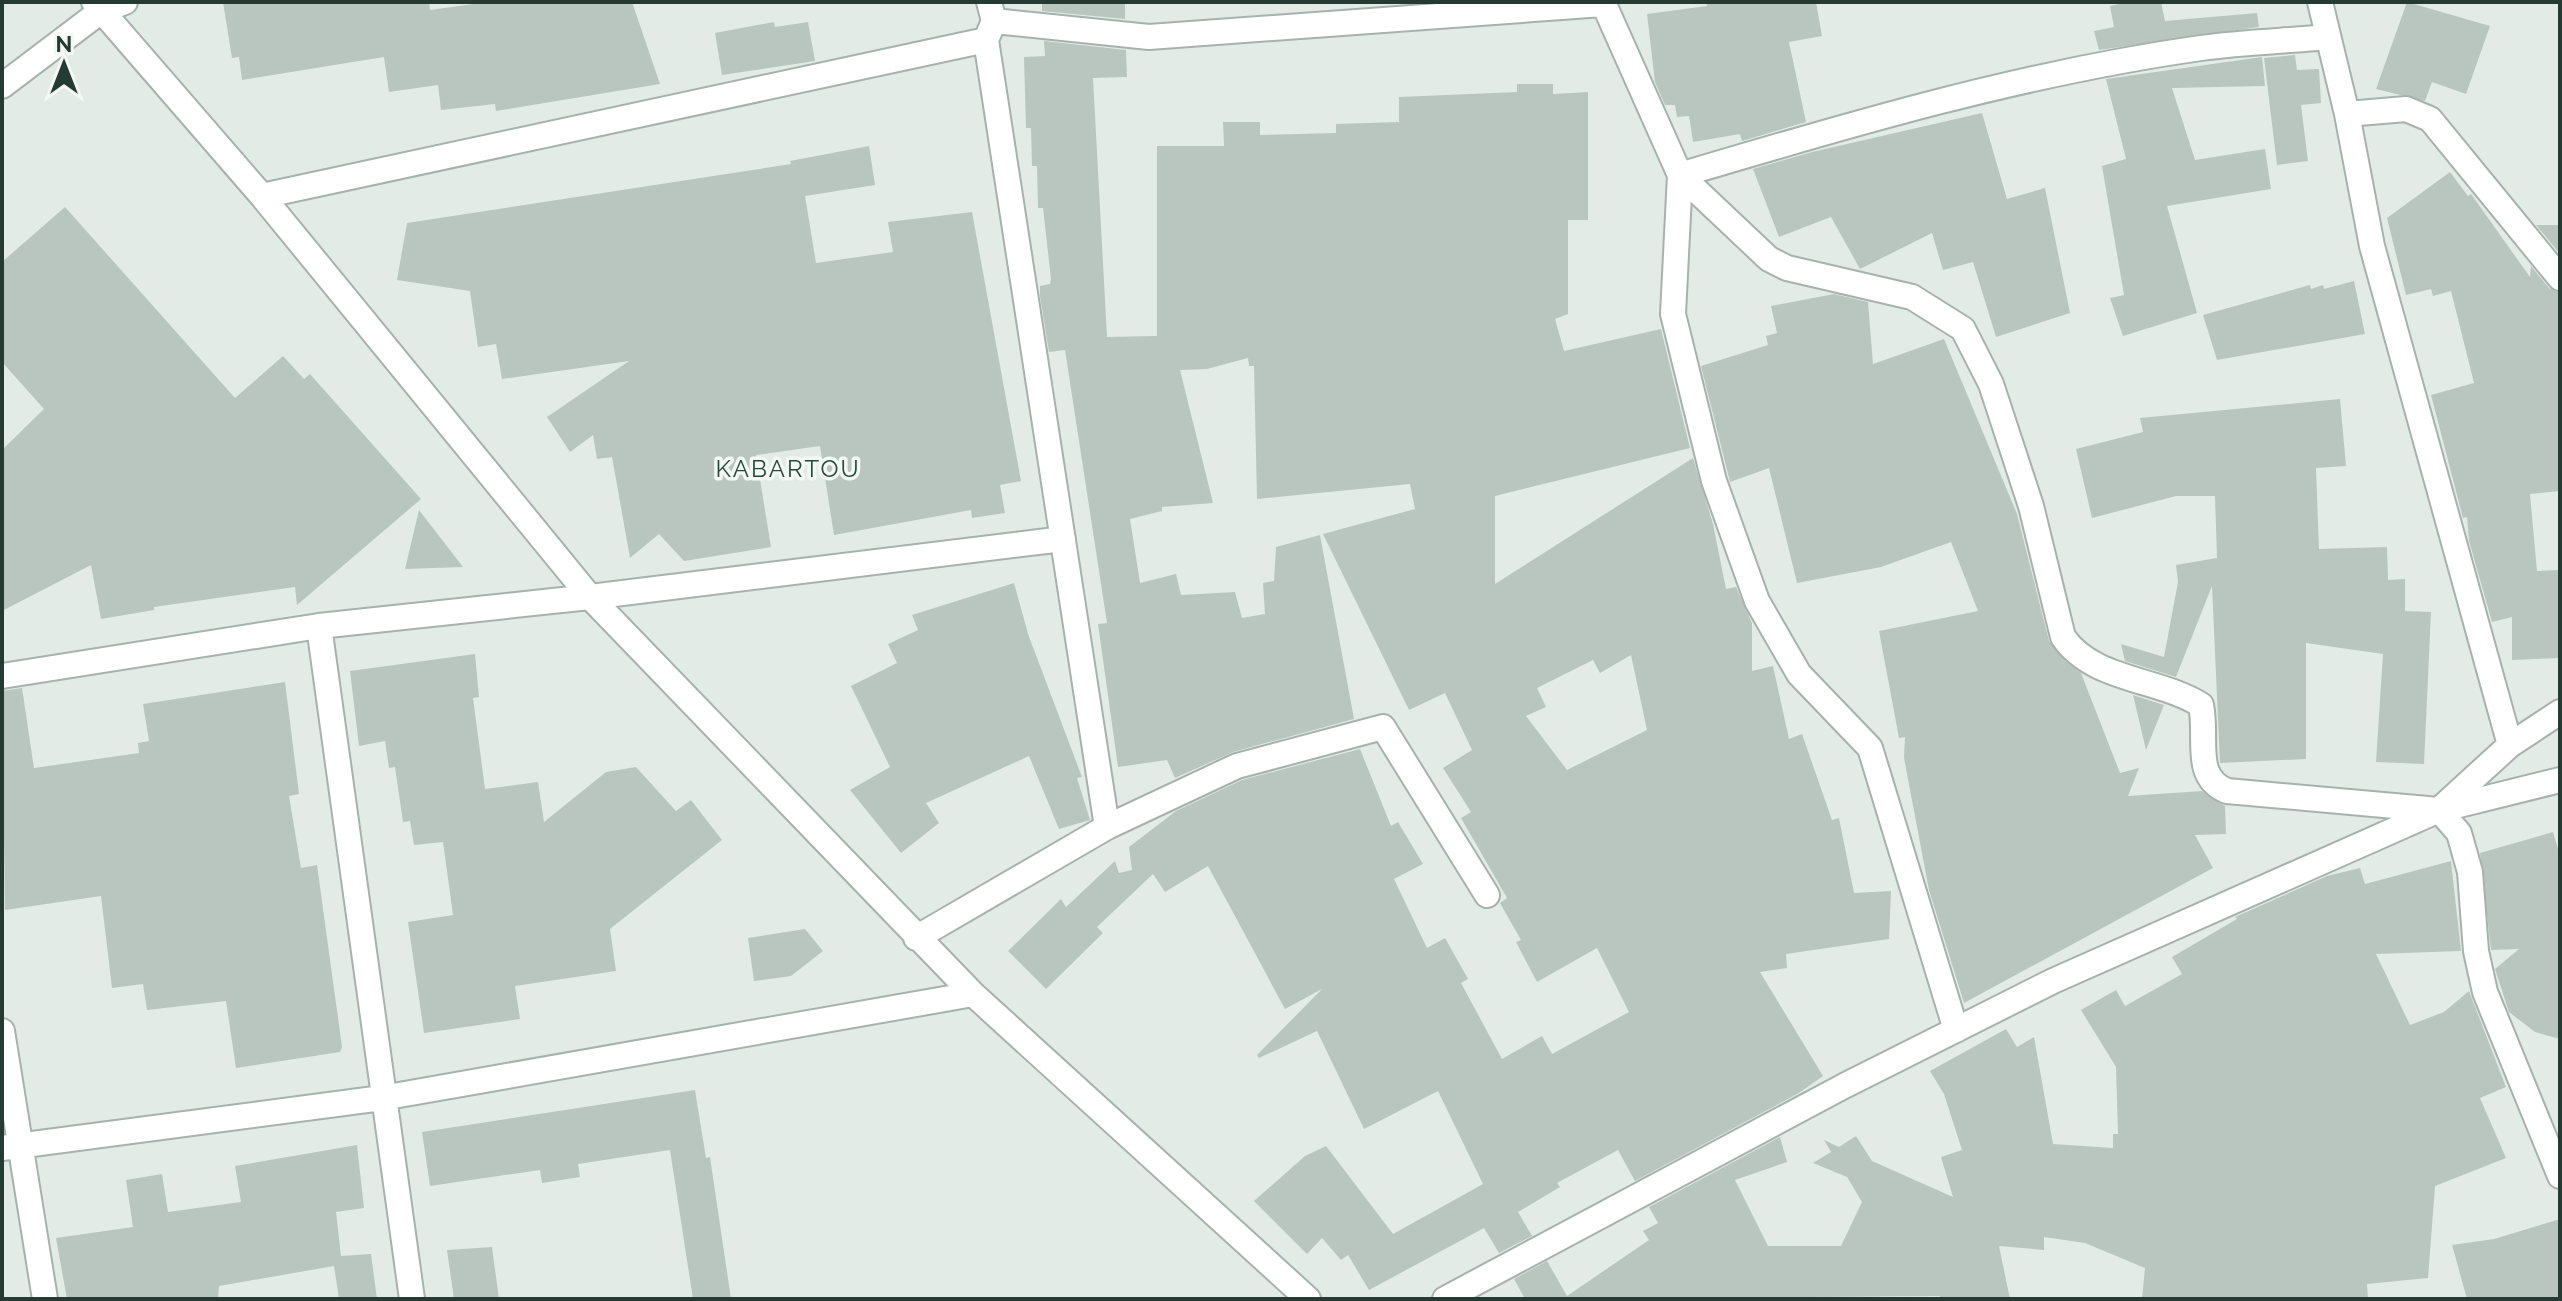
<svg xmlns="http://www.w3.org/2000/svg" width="2562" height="1301" viewBox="0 0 2562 1301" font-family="Raleway,sans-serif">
<rect width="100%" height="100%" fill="#e3ebe7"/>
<!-- building -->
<path fill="#b9c6bf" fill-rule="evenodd" d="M223,2H429L430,10L488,2H632L660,84L496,111L495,104L441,110L438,85L389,92L384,57L242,80L239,57L232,58Z
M1042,2H1125V19L1042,11Z
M1706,2H1816L1822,36L1789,42L1806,122L1742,141L1740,134L1693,142L1689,116L1677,117L1675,105H1665L1655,82L1647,14L1707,6Z
M2128,2H2161L2165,21L2257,13L2259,27L2099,50L2094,31L2114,27L2110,6Z
M2407,2L2490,26L2466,94L2432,82L2425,101L2376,89Z
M774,22L775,27L808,22L815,61L722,75L715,33Z
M1044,41L1126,50L1127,77L1093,78L1107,337L1157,336V146H1224L1223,122H1260V135L1336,133V124L1399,122V97L1517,92V84H1553V94L1588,92V220H1568V314L1555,319L1564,351L1661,329L1690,448L1495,496V584L1693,458L1713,524L1726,589L1736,587L1752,623V671L1773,666L1789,739L1802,734L1832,820L1839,818L1854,893L1891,891L1889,939L1786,954L1787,968L1760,972L1823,1076L1799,1093L1635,1181L1618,1150L1557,1183L1560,1187L1518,1212L1532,1236L1499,1253L1484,1228L1369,1290L1348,1255L1341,1260L1322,1238L1307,1254L1254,1201L1305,1156L1326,1146L1393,1234L1483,1184L1438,1091L1364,1129L1317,1031L1259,1058L1257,1055L1322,989L1285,1009L1208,866L1165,892L1153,874L1097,927L1103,933L1046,989L1008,951L1061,899L1066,907L1115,861L1119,873L1132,870L1129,847L1176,811L1242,780L1360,749L1391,826L1398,822L1423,864L1394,879L1427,948L1445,938L1468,979L1461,983L1502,1059L1542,1036L1552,1054L1629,1012L1597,948L1537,982L1516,942L1521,940L1500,903L1507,898L1461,818L1471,812L1443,768L1472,750L1445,693L1409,710L1323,534L1415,509L1410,484L1257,499L1254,366H1249L1248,358L1207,369L1180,370L1213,503L1162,507V511L1130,519L1140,583L1176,574L1181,595L1235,592L1242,618L1265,614L1263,583L1274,581L1276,547L1320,535L1354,719L1233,752L1175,778L1167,760L1118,767L1098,624L1107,623L1065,350L1049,352L1040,296V286L1050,284L1051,279L1043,208H1038L1037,166H1032L1031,128H1026L1024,57L1045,56ZM1631,655L1647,730L1567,770L1526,716L1546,707L1537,688L1593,660L1600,673Z
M2295,55L2297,70L2319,69L2321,103L2301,105L2308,161L2277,165L2264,58Z
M2262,57L2265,86L2172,88L2195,160L2265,149L2271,189L2167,206L2197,313L2123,336L2110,298L2124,295L2102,166L2126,159L2106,79Z
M1982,113L2007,199L2045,188L2070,313L1996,337L1973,262L1943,270L1932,233L1860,269L1831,217L1779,237L1753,169L1812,152Z
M869,146L875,185L805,196L816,263L893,252L888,222L972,212L1021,481L1000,485L1005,513L972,518L971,510L834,535L820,446L756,455L771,547L684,561L659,534L630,558L612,457L597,459L593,435L570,452L547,417L629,361L502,379L496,344L478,347L470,291L397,280L407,223L791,164L790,161Z
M2450,172L2468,196L2471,194L2530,277L2531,266L2549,288L2560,293V491L2530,494L2537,571L2560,570V658L2512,660V617L2492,622L2469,541L2467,517L2463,518L2431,395L2474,383L2451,291L2433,296L2431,289L2406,295L2387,218Z
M65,207L235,398L283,356L304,379L310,374L421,499L297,605L295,587L154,607V610L101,619L91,565L2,611V450L44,409L2,362V262Z
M2536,225H2560V254Z
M2354,281L2365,334L2217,360L2203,315L2310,285L2311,289L2323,285L2324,289Z
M1834,294L1868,302L1873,364L1944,339L2017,514L2049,641L2065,661L2081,673L2120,773L2139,768L2128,796L2202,791L2225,806L2226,834L2195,835L2213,868L1964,1003L1929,890L1904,758L1905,737L1899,738L1879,631L1978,611L1951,542L1881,567L1797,583L1769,468L1730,482L1701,366L1768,345L1766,336L1777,333L1771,306Z
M2340,399L2346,466L2316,468L2319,549L2387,547L2388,580L2405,579V611L2431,612L2424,764L2376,762L2383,654L2306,643V759L2220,763L2212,586L2176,677L2125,661L2121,644L2164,657L2178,582L2176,565L2217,558L2215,496H2176L2092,518L2076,449L2143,432L2140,418Z
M419,510L463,567L405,569Z
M1014,583L1028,634L1082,777L1077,778L1090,820L1059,829L1029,756L926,803L939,823L901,853L850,790L890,767L851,686L897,663L888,644L918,630L912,615Z
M475,654L479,697L473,698L485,789L538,782L544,822L606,772L636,767L676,811L691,800L722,840L610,929L616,971L515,986L520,1019L424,1033L408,922L453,915L443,842L414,845L410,821L403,822L395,767L389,768L385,741L359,746L350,671Z
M285,682L299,794L289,796L301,868L317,865L342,1047L340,1052L236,1068L226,1001L147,1010L143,984L112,988L101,896L5,910L2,691L22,688L34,768L139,753L138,743L149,741L143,704Z
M2133,695L2164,705L2146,750Z
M2553,832L2560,856V1039L2535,1032L2509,1012L2495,969L2519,949L2491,950L2480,853Z
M2451,861L2461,951L2376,954L2410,1025L2444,1012L2469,991L2506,1087L2480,1098L2506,1158L2435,1186L2428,1278L2367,1284L2368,1299H2142L2145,1268L2085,1243L2044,1237V1250L1999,1246L2010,1299H1940V1296L1525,1299L1514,1279L1547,1261L1567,1296L1649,1240L1643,1231L1658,1223L1649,1207L1780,1137L1787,1162L1735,1180L1768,1246H1841L1862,1202L1847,1177L1813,1163L1831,1152L1824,1140L1839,1147L1856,1136L1872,1161L1953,1197L1941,1157L1962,1150L1944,1094L1930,1071L2006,1029L2017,1047L2034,1037L2053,1144L2113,1148V1134H2118L2116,1067L2081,1010L2116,990L2125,1006L2182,974L2172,957L2237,919L2235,917L2327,876L2360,868L2365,884Z
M805,929L823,951L791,976L754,981L748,938Z
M695,1090L706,1158L710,1157L731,1299H693L670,1150L578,1164L580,1177L542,1183L540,1170L430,1186L422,1132Z
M357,1145L364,1208L336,1212L341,1256L371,1254L377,1299H339L334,1266L219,1286L218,1299H67L56,1238L133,1227L126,1180L162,1174L168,1212L241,1202L235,1166Z
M2560,1219V1299H2467L2452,1245L2494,1239Z
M492,1247L499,1299H454L447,1250Z"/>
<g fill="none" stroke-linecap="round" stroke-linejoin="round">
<defs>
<path id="minor" d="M94,2L262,196L590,597L973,994L1308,1299
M989,2L994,21L986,40L1107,827L1237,766L1383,727L1487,895
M1603,2L1680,175L1769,259L1787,268L1912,297L1963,329L1991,384L2031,506L2063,637C2093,681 2158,678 2201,705C2208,738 2192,777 2227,791L2439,810L2459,833L2470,872L2476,951L2485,992L2560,1176
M2320,2L2347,114L2372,246L2510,745
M994,21L1149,37L1603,4
M2,86L101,11L125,2
M2347,114L2406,109L2430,119L2560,278
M262,196L986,40
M319,626L412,1299
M2,676L319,626L590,597L1063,539
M2441,808L2510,745L2560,712
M916,938L1107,827
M1956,1030L1870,748L1799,674L1757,601L1714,481L1673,314L1680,175C1851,124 2024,73 2201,48C2243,42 2286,41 2328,37
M2,1031L45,1299
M2,1148L382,1098L973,994
M1445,1299L1844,1086L2053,981L2439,810L2560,780"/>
</defs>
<!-- minor casing -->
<use href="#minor" stroke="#a6b2ad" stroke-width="28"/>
<!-- minor -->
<use href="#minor" stroke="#fff" stroke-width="24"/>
</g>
<g text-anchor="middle" stroke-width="7" stroke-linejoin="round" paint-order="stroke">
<!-- neighbourhood labels -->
<g font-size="24" letter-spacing="2" fill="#234a3d" stroke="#f3f8f5">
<text x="788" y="477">KABARTOU</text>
</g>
</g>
<!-- border -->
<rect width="2562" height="1301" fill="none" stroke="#253a33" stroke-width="8"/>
<!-- north arrow -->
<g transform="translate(64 64)" stroke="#f3f8f5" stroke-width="6" paint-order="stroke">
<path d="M0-6L14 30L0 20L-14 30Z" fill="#253a33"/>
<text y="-12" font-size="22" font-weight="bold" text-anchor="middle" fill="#253a33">N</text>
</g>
</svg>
